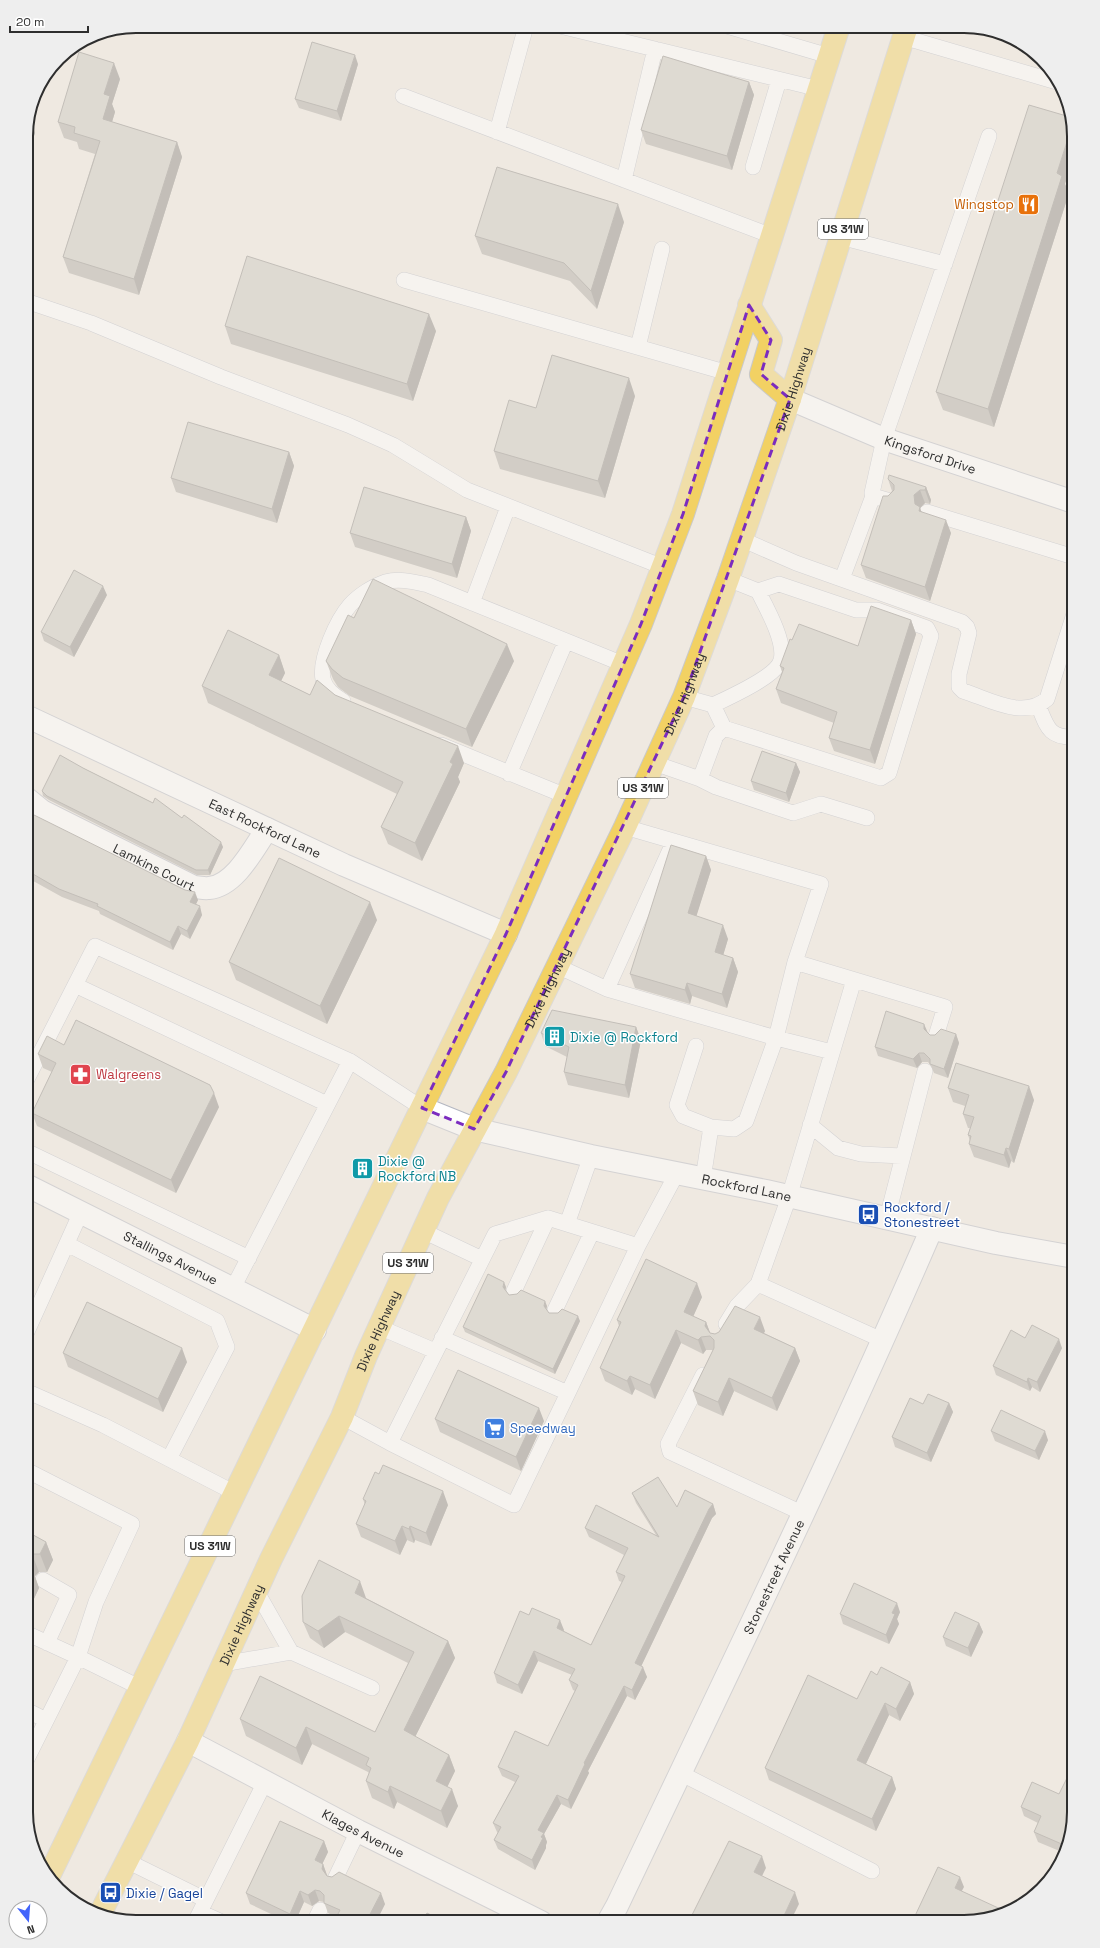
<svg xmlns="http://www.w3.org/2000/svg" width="1100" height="1948" viewBox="0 0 1100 1948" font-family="'Space Grotesk',sans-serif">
<rect width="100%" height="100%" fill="#efe9e1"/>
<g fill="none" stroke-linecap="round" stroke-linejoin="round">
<defs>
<path id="lane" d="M560,26L819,89
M727,26L829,56
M903,37L1057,82
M403,96L772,236
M497,132L526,26
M753,167L779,80
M624,180L655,49
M840,237L945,264
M404,280L728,373
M26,301L91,323L221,377L348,425L393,445L467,490L663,567
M638,347L662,249
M890,501L873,496L872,493L884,439L989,136
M927,512L1074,557
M741,539L796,563L962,622L967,627L969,633L959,674V687L963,691C989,699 1023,720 1047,699L1074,614
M842,579L873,496
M472,603L508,507
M684,697L713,705L724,728L881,778L889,773L931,636L927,628L877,610H856L779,584L758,591L728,579
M343,701C334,695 326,690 323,679C319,659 337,620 350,605C358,596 373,586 385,582C400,578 414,582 428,585L623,664
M713,705C728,698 777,676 781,660C786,642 766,607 758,591
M1038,705C1047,726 1048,738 1074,737
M441,745L566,796
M654,763L700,779L716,736L724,728
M509,774L566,641
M700,779L716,787L793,813L821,804L867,818
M625,827L821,884L795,962L945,1007L936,1036
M557,966L607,989L776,1038L832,1052
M75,985L327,1104
M607,989L674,841
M696,1046L677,1105L683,1116L711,1127
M26,1081L95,946L350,1061L422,1108
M810,1125L838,1148L861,1154L902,1156
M26,1151L249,1258
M703,1179L711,1127L734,1129L746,1121L776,1038L795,962
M887,1218L925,1071
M567,1224L591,1156
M423,1231L482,1259
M67,1244L217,1321L227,1347L169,1459
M758,1284L882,1340
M233,1288L350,1061
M514,1291L548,1218
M555,1310L592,1232
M726,1324L737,1306L758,1284L789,1197L854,980
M379,1327L435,1351
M26,1334L81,1212
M442,1338L568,1393L638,1246
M703,1375L668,1444L670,1452L802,1513
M26,1391L103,1425L235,1493
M568,1393L514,1505L390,1443L495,1234L548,1218L638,1246L677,1173
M342,1417L390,1443
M26,1470L132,1524L96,1602L78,1657L141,1688
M43,1580L69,1595L47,1643
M257,1592L291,1652
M223,1664L291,1652L372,1688
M26,1710L46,1720
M26,1761L78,1657L26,1633
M680,1773L872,1871
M127,1861L206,1900
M335,1879L358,1831
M200,1912L222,1922
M195,1922L265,1782
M314,1922L320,1910"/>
<g id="street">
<path id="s1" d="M790,399L884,439L1074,502"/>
<path id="s2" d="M26,716L344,865L506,934"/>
<path id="s3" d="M26,798L42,811L194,887C199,887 204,889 209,888C235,886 254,848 267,829"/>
<path id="s4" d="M26,1185L315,1330"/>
<path id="s5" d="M188,1741L358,1831L541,1922"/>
<path id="s6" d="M608,1922L617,1906C724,1681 833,1457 932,1228"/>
</g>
<g id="secondary">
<path id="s7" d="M422,1108L474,1129L591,1156L766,1191L996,1243L1074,1257"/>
</g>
<g id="primary">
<path d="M749,305L771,340L761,374L790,399"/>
<path d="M50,1874L506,934L641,624L683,514L839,26"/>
<path id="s8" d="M101,1912L188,1741L271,1559L342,1417L366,1356L438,1198L506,1072L625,827L684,697L728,579L790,399L907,26"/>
</g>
</defs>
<!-- lane casing -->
<use href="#lane" stroke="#b4b7c1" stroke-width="16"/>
<!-- street casing -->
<use href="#street" stroke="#b4b7c1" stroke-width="24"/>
<!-- secondary casing -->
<use href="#secondary" stroke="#b4b7c1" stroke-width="24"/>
<!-- primary casing -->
<use href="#primary" stroke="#c9c9c9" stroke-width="24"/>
<!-- lane -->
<use href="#lane" stroke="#fff" stroke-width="15"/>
<!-- street -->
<use href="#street" stroke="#fff" stroke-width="22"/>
<!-- secondary -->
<use href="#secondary" stroke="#fff" stroke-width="22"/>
<!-- primary -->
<use href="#primary" stroke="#f2d163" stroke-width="22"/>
</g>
<!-- wall -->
<path fill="#afaba4" d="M773,26H786L785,30Z
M58,58L57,70L52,68Z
M358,64L341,121L299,108L295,99Z
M120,79L112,104L115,112L112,122L177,142L182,157L139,295L69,273L63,257L95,154L79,149L77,142L64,138L58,122Z
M749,82L754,95L732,170L646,144L641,130Z
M26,129L35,133L28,154L26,153Z
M1065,184L1069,193L994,427L943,410L936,392Z
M624,222L597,309L570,281L482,254L475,236Z
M225,326L436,331L413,401L231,344Z
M635,396L605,498L500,469L494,451L536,408Z
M289,452L294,466L277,523L176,492L171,478Z
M888,479L926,487L931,500L930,504L925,503L920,508L921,511L951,533L930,601L866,578L861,565L888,496L892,491Z
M466,517L471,531L457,578L355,547L350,533Z
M107,595L74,657L44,641L41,632Z
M354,618L514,661L472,747L350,696L338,687L333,679L326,661Z
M911,620L916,634L875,764L834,751L829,738L834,723L781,703L776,689L782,672L780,666L792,640L858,646Z
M279,655L285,673L281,681L310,695H335L464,763L458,777L460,782L422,861L388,844L381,827L397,794L208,703L202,686Z
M796,763L800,772L789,802L754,790L751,781Z
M83,768L153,803L182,818L223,847L210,875H197L49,800L43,796L42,791Z
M26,811L198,900L196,904L202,915L190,939L181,934L173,950L100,914L99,911L62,897L26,877Z
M706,856L711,870L696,916L728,939L723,955L733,958L738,972L727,1008L692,996L690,1004L635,988L630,974Z
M377,920L327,1024L236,980L229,962Z
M636,1027L641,1040L629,1098L568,1085L564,1072L567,1057L545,1046L541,1033Z
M928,1033L930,1035H935L956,1034L959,1043L948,1078L934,1073L931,1066L928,1062H922L917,1068L878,1056L875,1047Z
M64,1045L219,1107L176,1193L37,1126L32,1113L52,1072L43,1068L38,1054Z
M948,1088L1034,1100L1014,1163L1011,1161L1009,1168L974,1157L969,1144L970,1141L968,1135L970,1128H968L963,1114L965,1106L953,1102Z
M506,1287L505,1290L509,1295L547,1306L546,1309L549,1313H558L580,1321L555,1374L465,1332L463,1327Z
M702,1297L693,1316L706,1322L710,1333L715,1334L765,1331L764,1333L795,1348L800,1361L777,1411L734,1391L723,1416L698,1405L693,1391L713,1350H706L703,1354L681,1343L655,1399L635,1389L632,1395L605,1381L600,1368L619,1326L617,1320Z
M1025,1338L1062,1348L1040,1392L1032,1387L1030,1391L996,1375L993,1366Z
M63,1353L187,1362L163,1412L68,1367Z
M949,1403L953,1412L931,1462L895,1447L892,1437L923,1404Z
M435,1419L544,1421L521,1471L440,1432Z
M991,1431L1048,1440L1039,1460L995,1441Z
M632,1493L677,1507L713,1504L716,1514L712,1518L641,1666L647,1677L635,1700L627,1696L588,1771L589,1773L571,1809L561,1804L544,1834L547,1842L546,1845V1848L535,1870L498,1849L494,1840L498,1833L497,1832L493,1823L515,1782L502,1776L498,1767L548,1746L575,1691L573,1690L569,1680L572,1675L538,1661L522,1694L497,1683L494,1673L529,1615L564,1630L563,1631L591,1645L622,1582L619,1581L616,1572L624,1555L589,1537L585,1528L656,1535L636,1503Z
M363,1499L448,1505L431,1546L415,1540L414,1543L407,1540L400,1555L361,1537L356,1524L365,1505Z
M26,1531L46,1542L53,1560L47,1572H39L35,1576L39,1588L32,1603L26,1600Z
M366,1598L448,1641L455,1658L415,1737L449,1755L455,1771L447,1787L458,1806L447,1828L397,1802L394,1809L372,1798L366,1781L369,1773L368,1772L312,1744L302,1765L246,1736L240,1719L375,1732L408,1663L345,1632L324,1648L310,1638L303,1622Z
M900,1612L897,1619L899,1624L889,1644L843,1624L840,1614Z
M979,1623L983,1632L971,1657L946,1646L943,1637Z
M877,1675L910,1682L914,1694L900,1721L889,1715L866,1764L892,1777L896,1789L876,1831L769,1780L765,1768L857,1699Z
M1021,1807L1074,1812L1062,1852L1038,1842L1034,1832L1038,1823L1024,1816Z
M324,1841L328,1852L322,1864H323L327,1876L385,1904L376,1922H334L336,1917L328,1913L324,1902L319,1901L312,1906L304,1902L295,1922H288L250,1904L246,1893Z"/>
<!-- shaded-wall -->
<path fill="#8e8b86" d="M355,55L358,64L341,121L337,111Z
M61,56L57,70L55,63L58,58Z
M114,63L120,79L112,104L115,112L108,135L103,119L104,94Z
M749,82L754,95L732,170L727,156Z
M32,123L35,133L28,154L26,148V141Z
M1072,126L1074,136V157L1065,184L1069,193L994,427L988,409L1057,173Z
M177,142L182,157L139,295L134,279Z
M618,204L624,222L597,309L591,291Z
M429,314L436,331L413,401L407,384Z
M629,378L635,396L605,498L598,481Z
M289,452L294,466L277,523L272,509Z
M926,487L931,500L930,504L925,490Z
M920,490L925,503L920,508L925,521L915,504L914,495Z
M466,517L471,531L457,578L452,564Z
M946,520L951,533L930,601L925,587Z
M103,586L107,595L74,657L70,647Z
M911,620L916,634L875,764L870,750Z
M507,644L514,661L472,747L466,729Z
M279,655L285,673L275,693L269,675Z
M458,746L464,763L458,777L460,782L422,861L415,843L450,762Z
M796,763L800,772L789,802L786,793Z
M221,842L223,847L210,875L208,870Z
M706,856L711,870L693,927L688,913Z
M195,892L198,900L193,910L190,902Z
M370,902L377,920L327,1024L320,1006Z
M200,906L202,915L190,939L187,931Z
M723,925L728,939L720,966L715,952Z
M178,926L181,934L173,950L170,942Z
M733,958L738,972L727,1008L722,994Z
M687,983L692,996L690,1004L685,990Z
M924,1024L928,1033L924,1029Z
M636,1027L641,1040L629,1098L625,1085Z
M956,1034L959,1043L948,1078L944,1069Z
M919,1053L922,1062L917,1068L913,1059Z
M1029,1086L1034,1100L1014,1163L1009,1149Z
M214,1093L219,1107L176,1193L171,1180Z
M1006,1148L1011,1161L1009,1168L1004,1155Z
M504,1282L506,1287L505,1292L503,1287Z
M697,1283L702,1297L689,1326L684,1312Z
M545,1301L547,1306L546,1311L544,1306Z
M578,1316L580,1321L555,1374L553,1369Z
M760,1317L765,1331L759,1342L754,1329Z
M706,1322L711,1335L705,1326Z
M676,1330L681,1343L655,1399L650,1385Z
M701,1337L706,1350L703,1354L698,1340Z
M1059,1339L1062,1348L1040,1392L1037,1382Z
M182,1348L187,1362L163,1412L158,1399Z
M795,1348L800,1361L777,1411L772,1398Z
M630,1376L635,1389L632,1395L627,1381Z
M729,1378L734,1391L723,1416L718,1402Z
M1028,1378L1032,1387L1030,1391L1027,1382Z
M949,1403L953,1412L931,1462L927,1453Z
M539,1408L544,1421L521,1471L516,1457Z
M1045,1431L1048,1440L1039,1460L1035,1451Z
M443,1491L448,1505L431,1546L426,1533Z
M713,1504L716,1514L712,1518L638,1673L635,1663L709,1509Z
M402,1526L407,1540L400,1555L395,1541Z
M410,1526L415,1540L414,1543L409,1529Z
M46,1542L53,1560L47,1572L40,1554Z
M32,1554L39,1572L35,1576V1577L39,1588L32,1603L26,1587V1584L29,1566V1558Z
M360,1581L366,1598L361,1610L355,1593Z
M897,1603L900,1612L897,1619L899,1624L889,1644L886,1635L892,1613Z
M339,1616L345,1632L324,1648L318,1631Z
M560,1620L564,1630L560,1638L557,1628Z
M979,1623L983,1632L971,1657L968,1648Z
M448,1641L455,1658L410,1747L404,1730Z
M534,1651L538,1661L522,1694L518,1685Z
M643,1667L647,1677L635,1700L632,1690Z
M910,1682L914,1694L900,1721L896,1709Z
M624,1686L627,1696L588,1771L589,1773L571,1809L568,1800L584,1763Z
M885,1703L889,1715L862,1772L857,1760Z
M306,1727L312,1744L302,1765L296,1748Z
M449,1755L455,1771L442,1798L436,1781Z
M892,1777L896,1789L876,1831L872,1819Z
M390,1786L397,1802L394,1809L388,1792Z
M452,1789L458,1806L447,1828L441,1811Z
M557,1795L561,1804L544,1834L547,1842L546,1845V1848L535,1870L532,1860L538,1830Z
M324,1841L328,1852L319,1871L315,1860Z
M762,1856L766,1868L758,1884L754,1872Z
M323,1864L327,1875L326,1880L322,1869Z
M960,1877L964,1887L958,1898L955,1888Z
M315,1890L319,1901L312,1906L308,1895Z
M300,1891L304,1902L295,1922H293L290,1914Z
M795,1892L799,1904L790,1922H781Z
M381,1893L385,1904L376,1922H366Z"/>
<!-- building -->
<path fill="#cbc7bf" stroke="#8e8b86" d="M312,42L355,55L337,111L295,99Z
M79,52L114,63L104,94L110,96L103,119L177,142L134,279L63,257L100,141L74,133L75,127L58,122Z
M663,56L749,82L727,156L641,130Z
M1029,105L1070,117L1072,126L1057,173L1062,176L988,409L936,392Z
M28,122L32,123L26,141V129Z
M497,167L618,204L591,291L564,263L475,236Z
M247,256L429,314L407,384L225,326Z
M552,355L629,378L598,481L494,451L509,400L536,408Z
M188,422L289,452L272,509L171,478Z
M889,475L926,487L925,490H920L914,495L915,504L920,507L919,511L946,520L925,587L861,565L883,496H888L894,490V485L888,479Z
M364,487L466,517L452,564L350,533Z
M74,570L103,586L70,647L41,632Z
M373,579L507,644L466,729L343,678L332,669L326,661L348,615L354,618Z
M871,606L911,620L870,750L829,738L837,712L776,689L784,668L780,666L790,639L792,640L799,624L858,646Z
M228,630L279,655L269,675L310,695L317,680L335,695L458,746L450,762L453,764L415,843L381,827L403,782L202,686Z
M762,751L796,763L786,793L751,781Z
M60,755L83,768L153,803L155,798L182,818L184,815L221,842L208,870H196L47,796L42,791Z
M26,811L185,890L195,892L190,902L200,906L187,931L178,926L170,942L97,906L98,904L59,889L26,870Z
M671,845L706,856L688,913L723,925L715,952L733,958L722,994L687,983L685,990L630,974Z
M279,858L370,902L320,1006L229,962Z
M552,1010L636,1027L625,1085L564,1072L569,1047L541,1033Z
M886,1011L924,1024V1029L930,1035H935L941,1029L956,1034L944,1069L930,1064V1059L924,1053H919L913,1059L875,1047Z
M76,1020L210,1085L214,1093L171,1180L32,1113L56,1063L38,1054L47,1036L64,1045Z
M956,1063L1029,1086L1009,1149L1006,1148L1004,1155L969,1144L971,1136L968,1135L974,1117L963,1114L969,1095L948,1088Z
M646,1259L697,1283L684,1312L706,1322L705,1326L710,1333L715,1334L719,1332L735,1306L760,1317L754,1329L795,1348L772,1398L729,1378L718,1402L693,1391L714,1348V1340L710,1336L701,1337L698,1340L676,1330L650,1385L630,1376L627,1381L600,1368L621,1322L617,1320Z
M488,1274L504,1282L503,1287L509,1295L517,1294L521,1290L545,1301L544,1306L549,1313H558L562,1309L578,1316L553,1369L463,1327Z
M87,1302L182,1348L158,1399L63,1353Z
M1032,1325L1059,1339L1037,1382L1028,1378L1027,1382L993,1366L1011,1330L1025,1338Z
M458,1370L539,1408L516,1457L435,1419Z
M928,1394L949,1403L927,1453L892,1437L910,1398L923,1404Z
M1001,1410L1045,1431L1035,1451L991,1431Z
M383,1465L443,1491L426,1533L410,1526L409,1529L402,1526L395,1541L356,1524L366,1501L363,1499L375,1472L379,1474Z
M658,1477L677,1507L685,1490L713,1504L709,1509L635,1663L643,1667L632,1690L624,1686L584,1763L585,1764L568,1800L557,1795L538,1830L544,1833L541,1837L543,1838L532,1860L494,1840L501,1827L493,1823L519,1776L498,1767L515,1731L548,1746L578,1685L569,1680L575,1669L534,1651L518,1685L494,1673L520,1611L529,1615L532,1608L560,1620L557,1628L591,1645L625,1576L616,1572L628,1548L585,1528L596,1505L659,1537L632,1493Z
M26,1531L46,1542L40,1554H32L29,1558V1566L33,1570L26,1584Z
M319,1560L360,1581L355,1593L448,1641L404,1730L449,1755L436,1781L452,1789L441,1811L390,1786L388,1792L366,1781L371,1768L366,1765L369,1758L306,1727L296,1748L240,1719L260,1676L375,1732L414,1652L339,1616L318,1631L303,1622L302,1596Z
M854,1583L897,1603L892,1613L895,1614L886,1635L840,1614Z
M955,1612L979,1623L968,1648L943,1637Z
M881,1667L910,1682L896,1709L885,1703L857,1760L892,1777L872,1819L765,1768L808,1675L857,1699L871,1671L877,1675Z
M1074,1764V1812L1064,1845L1034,1832L1041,1816L1021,1807L1032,1782L1059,1794Z
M280,1821L324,1841L315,1860L323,1864L322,1869L327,1876L332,1877L339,1872L381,1893L366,1922H334L340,1910L324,1903V1895L320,1891L315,1890L308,1895L300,1891L290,1914L246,1893Z
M729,1841L762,1856L754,1872L795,1892L781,1922H692L689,1921Z
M938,1867L960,1877L955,1888L1007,1912L964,1922H907L910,1917L914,1918Z
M427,1913L445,1922H422Z"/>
<!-- marked area -->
<path d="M0 0H1100V1948H0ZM749,305L771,340L761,374L790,399L684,697L506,1072L474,1129L422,1108L506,934L641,624L683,514Z" fill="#efe9e1" fill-opacity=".55" fill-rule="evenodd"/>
<path fill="none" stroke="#7b2cbf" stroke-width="3" stroke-dasharray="8 5" stroke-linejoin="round" d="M749,305L771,340L761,374L790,399L684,697L506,1072L474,1129L422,1108L506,934L641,624L683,514Z"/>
<!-- icons -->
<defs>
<symbol id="restaurant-square" viewBox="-11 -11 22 22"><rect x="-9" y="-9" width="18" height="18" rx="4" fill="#e8710a" stroke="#fff"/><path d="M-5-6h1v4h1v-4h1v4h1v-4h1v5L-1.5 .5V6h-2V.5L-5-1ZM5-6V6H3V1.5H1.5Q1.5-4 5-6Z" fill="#fff"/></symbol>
<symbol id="building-square" viewBox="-11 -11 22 22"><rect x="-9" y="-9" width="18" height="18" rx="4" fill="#0f9aa8" stroke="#fff"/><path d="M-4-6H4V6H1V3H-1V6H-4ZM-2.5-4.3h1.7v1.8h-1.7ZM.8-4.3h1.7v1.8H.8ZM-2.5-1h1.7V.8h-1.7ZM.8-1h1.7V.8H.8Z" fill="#fff"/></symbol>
<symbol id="pharmacy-square" viewBox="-11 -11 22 22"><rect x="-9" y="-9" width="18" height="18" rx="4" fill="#e0444e" stroke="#fff"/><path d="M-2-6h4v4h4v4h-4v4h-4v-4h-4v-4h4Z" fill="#fff"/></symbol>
<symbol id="bus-square" viewBox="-11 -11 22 22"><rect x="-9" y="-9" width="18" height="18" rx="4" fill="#1a4fb4" stroke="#fff"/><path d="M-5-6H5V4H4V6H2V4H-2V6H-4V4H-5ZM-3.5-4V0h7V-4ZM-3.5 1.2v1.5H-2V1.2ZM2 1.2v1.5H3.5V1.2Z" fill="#fff"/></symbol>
<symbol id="supermarket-square" viewBox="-11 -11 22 22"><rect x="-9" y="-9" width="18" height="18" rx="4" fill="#3f7fe0" stroke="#fff"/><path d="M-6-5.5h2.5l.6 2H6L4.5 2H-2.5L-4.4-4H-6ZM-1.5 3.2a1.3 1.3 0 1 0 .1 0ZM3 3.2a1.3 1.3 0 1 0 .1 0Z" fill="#fff"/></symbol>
</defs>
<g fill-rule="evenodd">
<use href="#restaurant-square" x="1016" y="192" width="25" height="25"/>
<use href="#building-square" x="542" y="1024" width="25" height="25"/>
<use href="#pharmacy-square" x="68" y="1062" width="25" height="25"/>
<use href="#building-square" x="350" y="1156" width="25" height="25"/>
<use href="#bus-square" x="856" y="1202" width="25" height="25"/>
<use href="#supermarket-square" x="482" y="1416" width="25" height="25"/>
<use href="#bus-square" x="98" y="1880" width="25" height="25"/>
</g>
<g text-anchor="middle" stroke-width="3" stroke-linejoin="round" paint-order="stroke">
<!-- shield labels -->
<g fill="#fff" stroke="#6d6d6d" stroke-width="1">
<rect x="818" y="219" width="50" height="20" rx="3"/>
<rect x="618" y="778" width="50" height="20" rx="3"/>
<rect x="383" y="1253" width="50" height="20" rx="3"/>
<rect x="185" y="1536" width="50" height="20" rx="3"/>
</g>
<g font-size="12" font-weight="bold" fill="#2e2e2e">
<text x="843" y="233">US 31W</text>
<text x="643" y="792">US 31W</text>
<text x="408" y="1267">US 31W</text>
<text x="210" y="1550">US 31W</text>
</g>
<!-- food labels -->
<g font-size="13" fill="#c56008" stroke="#fff" text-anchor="end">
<text x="1014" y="209">Wingstop</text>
</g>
<!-- street labels -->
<g font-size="13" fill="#2e2e2e" stroke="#fff">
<text dy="5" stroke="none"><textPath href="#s8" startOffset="1675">Dixie Highway</textPath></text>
<text dy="5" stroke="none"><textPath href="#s1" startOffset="151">Kingsford Drive</textPath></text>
<text dy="5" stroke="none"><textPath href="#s8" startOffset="1351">Dixie Highway</textPath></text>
<text dy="5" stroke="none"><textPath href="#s2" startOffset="264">East Rockford Lane</textPath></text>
<text dy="5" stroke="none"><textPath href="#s3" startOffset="146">Lamkins Court</textPath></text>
<text dy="5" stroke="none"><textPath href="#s8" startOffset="1027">Dixie Highway</textPath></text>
<text dy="5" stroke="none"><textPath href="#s7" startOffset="335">Rockford Lane</textPath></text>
<text dy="5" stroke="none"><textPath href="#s4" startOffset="162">Stallings Avenue</textPath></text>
<text dy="5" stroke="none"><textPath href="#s8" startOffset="644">Dixie Highway</textPath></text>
<text dy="5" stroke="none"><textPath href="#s6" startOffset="383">Stonestreet Avenue</textPath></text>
<text dy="5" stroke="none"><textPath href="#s8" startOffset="320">Dixie Highway</textPath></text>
<text dy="5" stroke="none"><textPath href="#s5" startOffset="198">Klages Avenue</textPath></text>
</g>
<!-- culture labels -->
<g font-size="13" fill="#0d838f" stroke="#fff" text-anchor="start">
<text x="570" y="1042">Dixie @ Rockford</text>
<text x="378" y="1166">Dixie @<tspan x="378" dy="15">Rockford NB</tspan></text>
</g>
<!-- health labels -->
<g font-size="13" fill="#be3a42" stroke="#fff" text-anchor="start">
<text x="96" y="1079">Walgreens</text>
</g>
<!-- transit labels -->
<g font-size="13" fill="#164399" stroke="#fff" text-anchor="start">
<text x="884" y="1212">Rockford /<tspan x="884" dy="15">Stonestreet</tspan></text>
<text x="126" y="1898">Dixie / Gagel</text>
</g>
<!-- shop labels -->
<g font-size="13" fill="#366cbe" stroke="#fff" text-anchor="start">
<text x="510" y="1433">Speedway</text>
</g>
</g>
<!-- crop -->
<path d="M0 0H1100V1948H0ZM136 33H964A103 103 0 0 1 1067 136V1812A103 103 0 0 1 964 1915H136A103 103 0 0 1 33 1812V136A103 103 0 0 1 136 33Z" fill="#eee" fill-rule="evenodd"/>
<path fill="none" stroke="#2e2e2e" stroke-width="2" d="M136 33H964A103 103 0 0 1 1067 136V1812A103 103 0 0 1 964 1915H136A103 103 0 0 1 33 1812V136A103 103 0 0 1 136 33Z"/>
<!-- north arrow -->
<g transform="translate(28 1920) rotate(163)"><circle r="19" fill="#ffffff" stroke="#ababab"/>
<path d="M0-3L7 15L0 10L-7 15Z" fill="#4264fb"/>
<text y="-6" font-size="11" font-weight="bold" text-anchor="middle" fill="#2e2e2e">N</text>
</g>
<!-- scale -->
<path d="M10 26v6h78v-6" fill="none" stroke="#2e2e2e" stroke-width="2"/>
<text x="16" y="26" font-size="12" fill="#2e2e2e" stroke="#ffffff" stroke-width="3" paint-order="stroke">20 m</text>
</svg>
